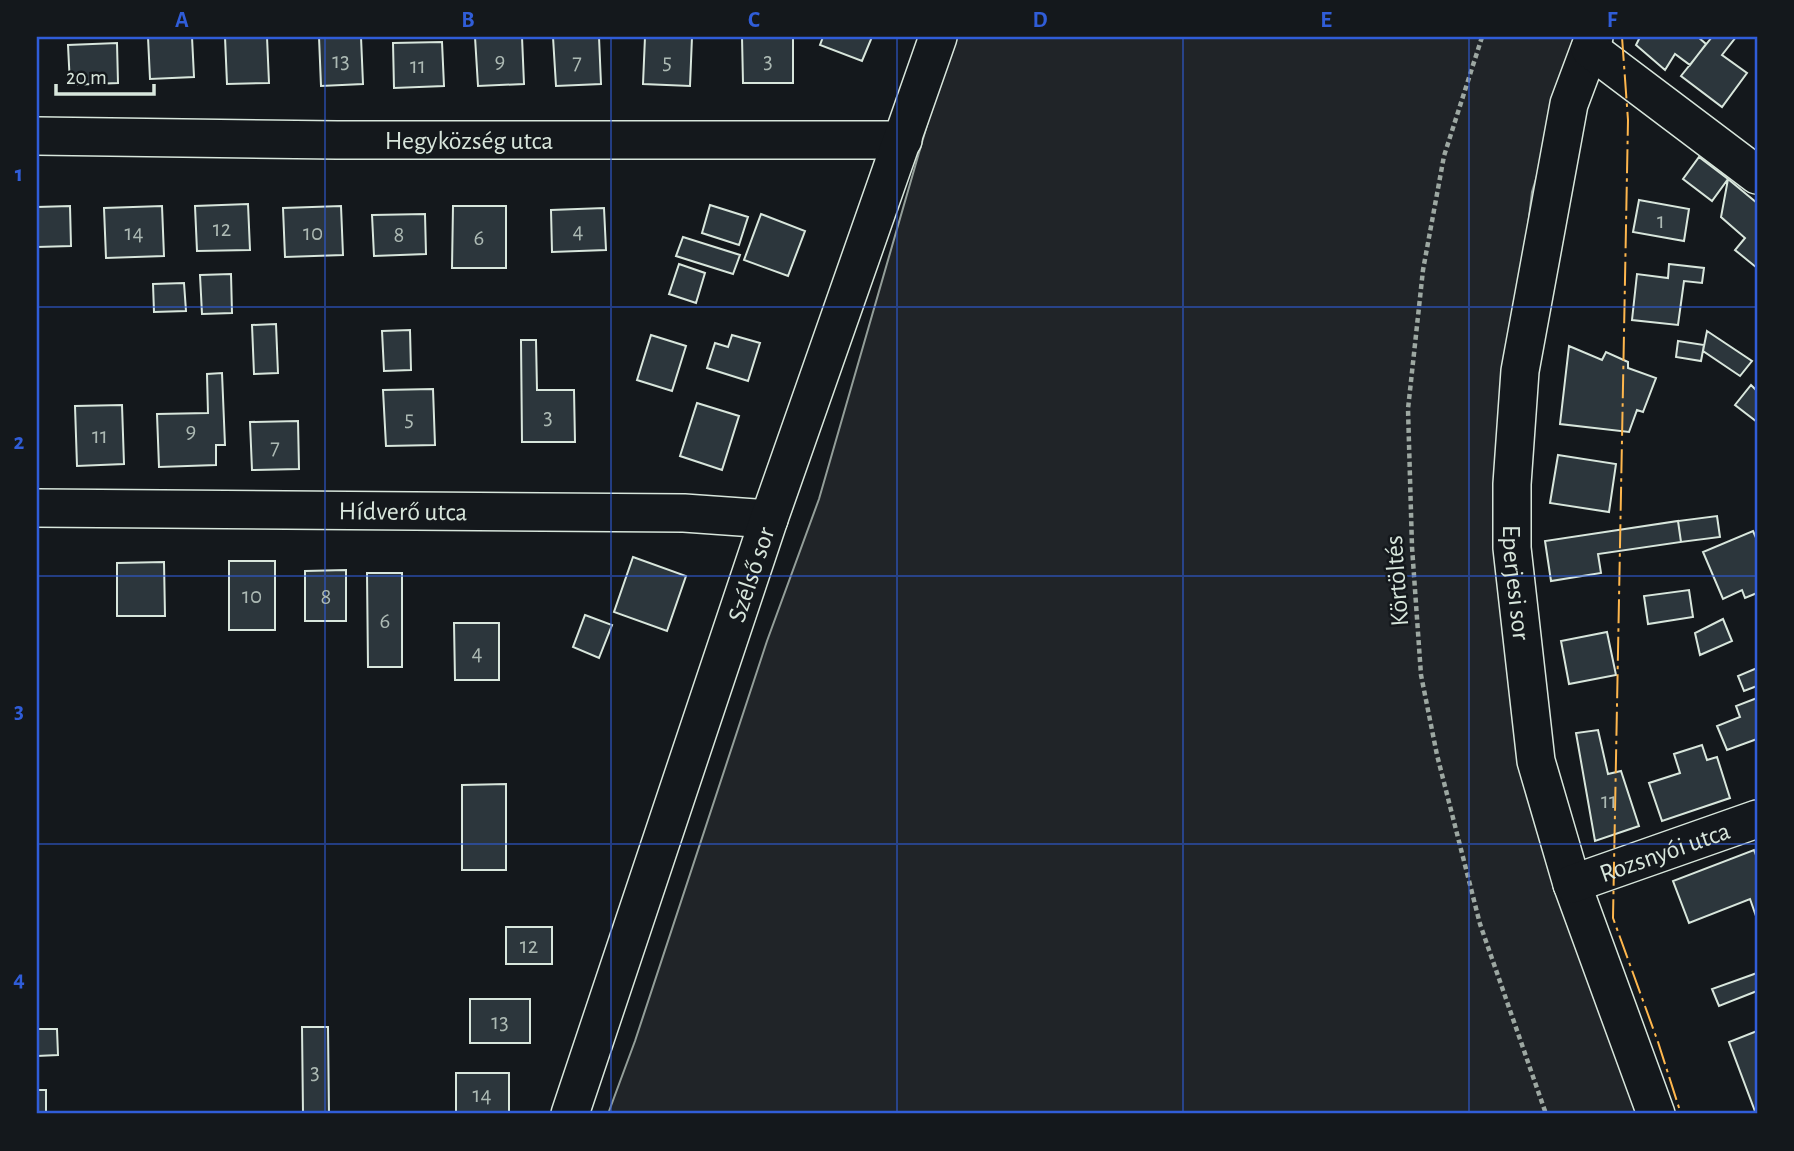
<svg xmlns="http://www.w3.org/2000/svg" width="1794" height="1151" viewBox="0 0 1794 1151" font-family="'Alegreya Sans',sans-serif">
<rect width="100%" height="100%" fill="#14181c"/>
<!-- green -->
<path fill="#202428" stroke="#939e99" stroke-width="2" d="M955,37H1580L1532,192L1497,488L1519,696L1646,1114H608L635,1041L767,641L819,499L938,87Z"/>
<!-- building -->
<path fill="#2c363c" stroke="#d8e6dc" stroke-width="2" d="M148,37H192L194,77L150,79Z
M225,37H267L269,83L227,84Z
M319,37H361L363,84L321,86Z
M475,37H522L524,84L478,86Z
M553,37H599L601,84L556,86Z
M645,37H692L690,86L643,84Z
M742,37H793V83H743Z
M823,37H872L862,61L820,45Z
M1640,37H1698L1706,44L1690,65L1675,54L1665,70L1636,45Z
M1712,37H1736L1722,55L1747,73L1722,107L1681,76Z
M442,42L444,86L394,88L393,43Z
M117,43L118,83L70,85L68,45Z
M1699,157L1728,179L1712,201L1683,179Z
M1728,179L1757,203V268L1735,250L1745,238L1721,217Z
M1639,200L1689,209L1684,241L1633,232Z
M248,204L250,250L197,251L195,206Z
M710,205L748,217L739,245L702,233Z
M70,206L71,246L37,247V207Z
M162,206L164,256L106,258L104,208Z
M341,206L343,255L285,257L283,208Z
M453,206H506V268H452Z
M604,208L606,250L552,252L551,210Z
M425,214L426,254L374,256L372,215Z
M761,214L805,231L788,276L744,260Z
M683,237L740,255L733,274L676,256Z
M679,264L705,273L696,303L669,294Z
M1669,264L1704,268L1702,283L1684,281L1678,325L1632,320L1637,274L1668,278Z
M231,274L232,313L202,314L200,275Z
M184,283L186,311L154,312L153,284Z
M276,324L278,373L254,374L252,325Z
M410,330L411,370L384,371L382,331Z
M1707,331L1752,361L1740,376L1703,351Z
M651,335L686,346L672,391L637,380Z
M732,335L760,343L748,381L707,368L715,343L728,347Z
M521,340H536L537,390H574L575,442H522Z
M1678,341L1704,345L1701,361L1676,357Z
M1569,346L1602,360L1606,352L1628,362V368L1656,378L1643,412L1637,410L1629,432L1560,424Z
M222,373L225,445H216V465L159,467L157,414L208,413L207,374Z
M1751,385L1757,391V422L1735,405Z
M433,389L435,445L386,446L383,390Z
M697,403L739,416L722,470L680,456Z
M122,405L124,464L77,466L75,406Z
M298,421L299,469L252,470L250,422Z
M1558,455L1616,464L1609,512L1550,503Z
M1717,516L1720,537L1681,542L1678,521Z
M1678,521L1681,542L1598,554L1601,573L1551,581L1545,541Z
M1753,531L1757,540V593L1745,598L1742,590L1723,599L1703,552Z
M633,557L686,576L667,631L614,612Z
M229,561H275V630H229Z
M164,562L165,616H117V563Z
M346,570V621H305V571Z
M367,573H402V667H368Z
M1689,590L1693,617L1648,624L1644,596Z
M585,615L612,625L599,658L573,647Z
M1723,619L1732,641L1700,655L1695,633Z
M454,623H499V680H455Z
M1607,632L1616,675L1569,684L1561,641Z
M1757,668V686L1744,691L1738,676Z
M1757,698V739L1727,750L1717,726L1740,717L1736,706Z
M1598,730L1608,774L1621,771L1639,826L1595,841L1576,733Z
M1702,745L1707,760L1717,757L1730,798L1662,821L1649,783L1680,773L1674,754Z
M506,784V870H462V785Z
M1754,850L1757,858V919L1750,899L1689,923L1673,881Z
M506,927H552V964H506Z
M1757,973V991L1719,1006L1712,989Z
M470,999H530V1043H470Z
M302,1027H328L329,1114H303Z
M37,1029H57L58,1055L37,1056Z
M1757,1031V1114H1756L1729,1042Z
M456,1073H509V1114H456Z
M37,1090H46V1114H37Z"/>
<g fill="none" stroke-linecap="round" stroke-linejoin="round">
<defs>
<g id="minor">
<path id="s1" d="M1594,37L1569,104L1520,371L1512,484V548L1536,761L1572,884L1656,1114"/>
<path d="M1590,49L1757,175"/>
<path id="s2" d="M37,136L337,140H903"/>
<path id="s3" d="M37,508L684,513L769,519"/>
<path id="s4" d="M1572,884L1757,819"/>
<path id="s5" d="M570,1114L769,519L938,37"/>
</g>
</defs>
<!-- minor casing -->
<use href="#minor" stroke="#d8e6dc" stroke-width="40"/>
<!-- path -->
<path stroke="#9da8a2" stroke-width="4.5" stroke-dasharray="5 3.5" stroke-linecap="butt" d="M1482,37L1444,156L1423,270L1408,409L1412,547L1421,675L1437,755L1480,924L1546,1114"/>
<!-- minor -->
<use href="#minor" stroke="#14181c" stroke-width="37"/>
<!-- power -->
<path stroke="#ffb74d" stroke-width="2" stroke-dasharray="24 5 3.5 5" stroke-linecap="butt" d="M1622,37L1628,120L1613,918L1658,1042L1681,1114"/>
</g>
<!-- grid -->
<path fill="none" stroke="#305dd8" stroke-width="2" stroke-opacity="0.55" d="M325,37V1114M611,37V1114M897,37V1114M1183,37V1114M1469,37V1114M37,307H1757M37,576H1757M37,844H1757"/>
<g text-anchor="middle" stroke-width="5" stroke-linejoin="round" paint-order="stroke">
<!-- number labels -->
<g font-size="23" fill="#adbab4">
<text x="341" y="68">13</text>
<text x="500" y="68">9</text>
<text x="768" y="68">3</text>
<text x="577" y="69">7</text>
<text x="667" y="69">5</text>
<text x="418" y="73">11</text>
<text x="1661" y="228">1</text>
<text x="222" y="236">12</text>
<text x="578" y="238">4</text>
<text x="134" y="240">14</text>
<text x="313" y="240">10</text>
<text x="399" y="242">8</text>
<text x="479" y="245">6</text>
<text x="548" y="424">3</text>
<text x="409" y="426">5</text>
<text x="191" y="438">9</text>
<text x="100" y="443">11</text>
<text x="275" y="454">7</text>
<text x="252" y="603">10</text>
<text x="326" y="604">8</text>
<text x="385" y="628">6</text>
<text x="477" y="660">4</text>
<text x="1609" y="808">11</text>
<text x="529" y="953">12</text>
<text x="500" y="1029">13</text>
<text x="315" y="1079">3</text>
<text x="482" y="1102">14</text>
</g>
<!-- street labels -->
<g font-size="26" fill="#d8e6dc" stroke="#14181c">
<text dy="9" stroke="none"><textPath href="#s2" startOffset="432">Hegyközség utca</textPath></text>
<text dy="9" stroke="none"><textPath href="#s3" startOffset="366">Hídverő utca</textPath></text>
<text dy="9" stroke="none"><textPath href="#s5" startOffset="569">Szélső sor</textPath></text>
<text transform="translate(1396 581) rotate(-94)" y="9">Körtöltés</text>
<text dy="9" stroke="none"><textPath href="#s1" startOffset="555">Eperjesi sor</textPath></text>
<text dy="9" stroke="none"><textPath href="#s4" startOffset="98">Rozsnyói utca</textPath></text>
</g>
</g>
<!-- border -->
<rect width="1794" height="1151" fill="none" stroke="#14181c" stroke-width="77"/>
<!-- scale -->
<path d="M56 84v10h98v-10" fill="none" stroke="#d8e6dc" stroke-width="3.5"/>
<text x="66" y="84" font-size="21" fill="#d8e6dc" stroke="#14181c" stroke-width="5" paint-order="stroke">20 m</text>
<rect x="38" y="38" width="1718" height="1074" fill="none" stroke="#305dd8" stroke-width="2.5"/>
<g font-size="23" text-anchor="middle" font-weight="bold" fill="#305dd8">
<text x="182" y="27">A</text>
<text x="468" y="27">B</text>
<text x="754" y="27">C</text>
<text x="1040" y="27">D</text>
<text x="1326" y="27">E</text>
<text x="1612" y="27">F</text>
<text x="19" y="181">1</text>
<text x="19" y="449">2</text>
<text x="19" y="718">3</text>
<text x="19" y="986">4</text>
</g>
</svg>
